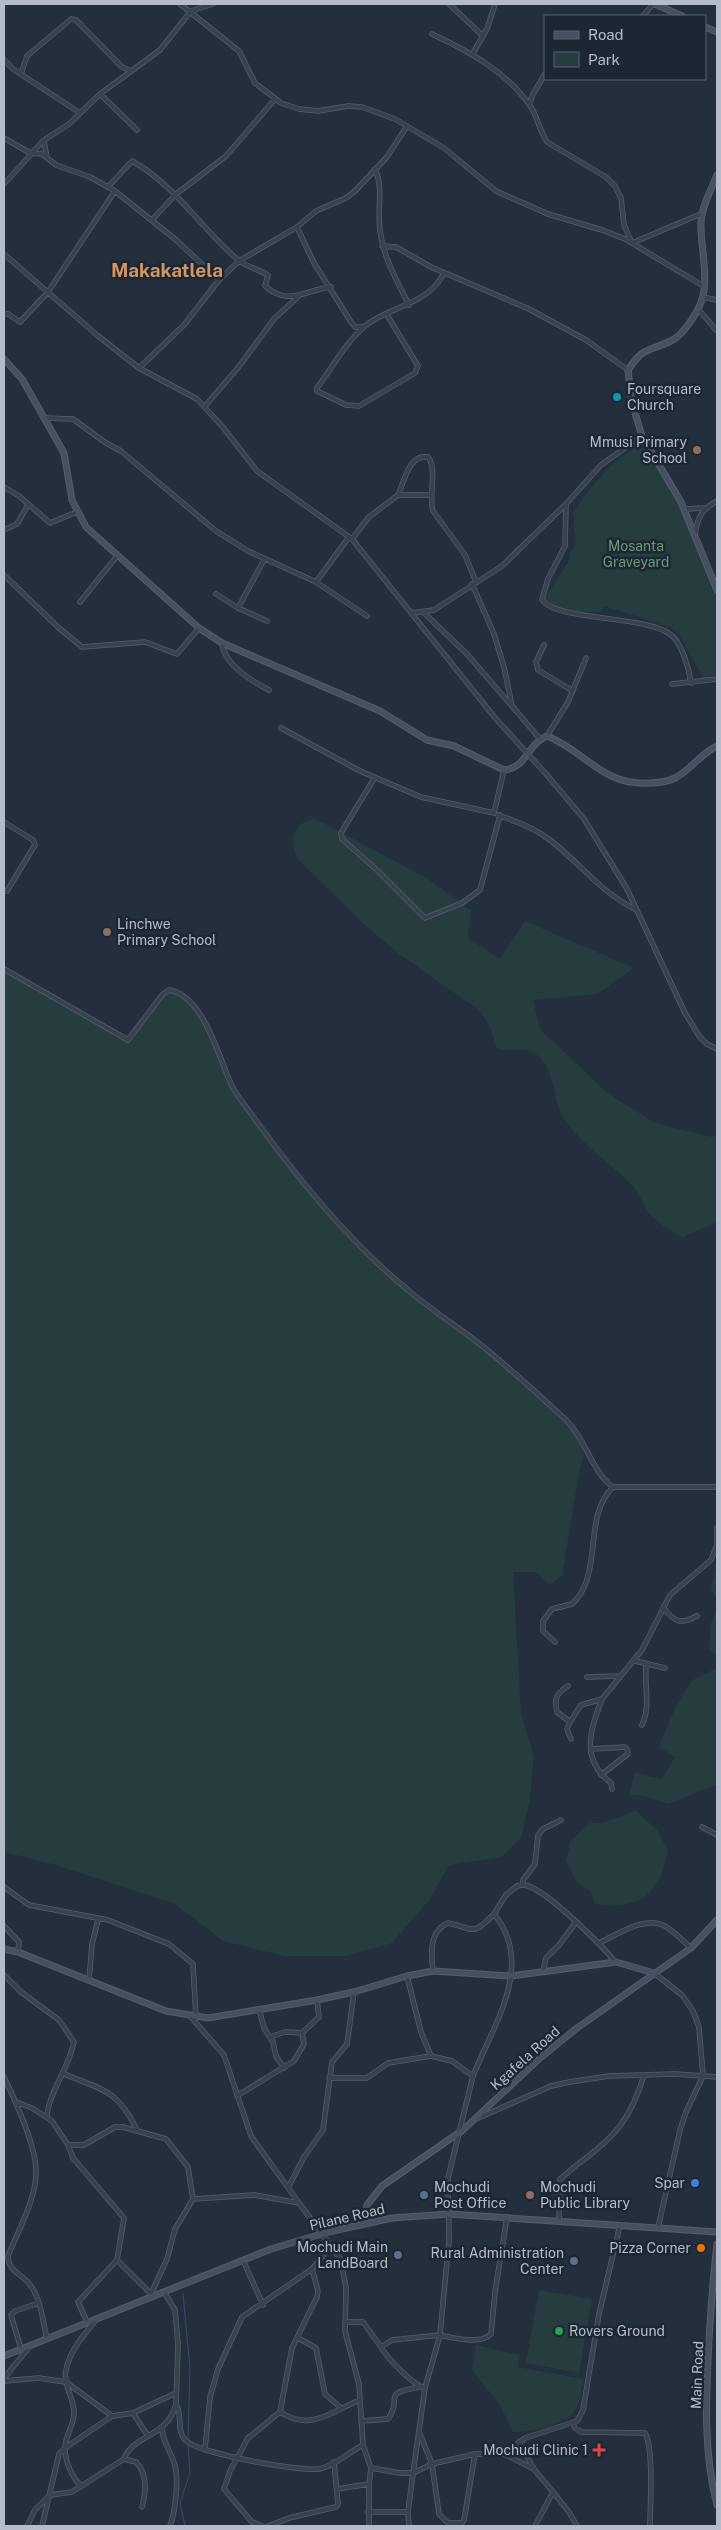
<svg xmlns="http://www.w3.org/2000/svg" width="721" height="2530" viewBox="0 0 721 2530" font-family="'Public Sans',sans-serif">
<rect width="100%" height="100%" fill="#242f3e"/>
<!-- green -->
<path fill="#263c3f" d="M637,447L649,449L677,496L717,595V675L703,678L679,634L669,627L605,606L600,612C576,613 565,611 543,601L570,559V552L576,545L573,512C592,487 609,462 637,447Z
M314,818L428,879L471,911L468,938L500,959L525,921L634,968L597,994L533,1000L540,1029L606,1092L655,1123L712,1137L717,1133V1222L683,1237C670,1230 658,1224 649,1213C642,1203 639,1192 631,1184C608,1161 578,1143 562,1114C552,1096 555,1068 537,1055C524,1045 510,1054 497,1048L489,1025L479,1010L395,951L366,926L297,858C290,837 291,826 314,818Z
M4,969L128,1040L163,994L169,990C205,995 216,1057 232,1084C246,1109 269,1143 287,1165C324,1208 364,1254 408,1290C468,1340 540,1382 586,1447L579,1473L562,1576L550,1585L535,1572H513L521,1713L534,1757L530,1799L521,1838L502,1857L449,1865L430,1899L392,1943L346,1956H284L223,1941L175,1904L56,1865L4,1852Z
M716,1563H717V1598L711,1590Z
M717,1610V1656L709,1649L711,1623Z
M717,1668V1784L669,1804L643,1796L630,1795L634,1773L662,1779L675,1757L659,1747L675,1708L691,1681Z
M636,1811L657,1830L668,1850C661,1893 640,1911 595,1904L591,1891L577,1883L566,1861L571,1840L590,1823H602Z
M539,2290L592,2299L579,2373L526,2363Z
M476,2345L520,2355L518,2367L584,2379C582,2388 581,2401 576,2409C568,2425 529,2432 513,2432L500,2405L472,2370Z"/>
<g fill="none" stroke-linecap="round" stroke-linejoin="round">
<!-- stream -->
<path stroke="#394c67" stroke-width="1" d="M183,2294L190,2368L188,2440
M185,2526L180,2503L190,2473L188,2444"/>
<defs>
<path id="street" d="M180,4L239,51L255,83L281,103L299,109L318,111L348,106L362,107L395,119L444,148L496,191L548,214L602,230L625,239L705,287
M449,4L483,36
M643,16L653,4
M432,34C470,52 506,71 531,107C538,118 539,130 547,142L606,177L615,186L621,198L624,225L632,243L703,213
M473,53L487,29L495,4
M4,60L13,69L80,113
M21,74L27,56L71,19L76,20L122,67L131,71
M100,94L137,130
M529,105L533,94L545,74
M4,138L30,153L42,154L56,165L90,177L115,191L175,239L219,280
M44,141L47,158
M375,169C384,189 377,208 380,230C383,257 397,281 409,305
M4,184L44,140L69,124L100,94L160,50L191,11L213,4
M108,187L132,161C174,184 201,228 237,259C246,267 258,269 268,275L265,286C289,307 304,290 331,287
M152,220L175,195L226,156L275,99
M297,227L314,263L351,322L355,327H363
M382,246L396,247L431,267L529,309L586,340L628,370
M4,254L97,335L139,368L197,399L222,426L257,471L352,539L496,719L547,775L584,819L627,889L685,1013L699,1036L707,1044L717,1049
M702,297L717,300
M698,309L717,331
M4,314H8L20,322L48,292L115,191
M387,315L418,366L415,373L359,406L346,405L317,391V388C332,368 346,342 365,326C391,305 427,306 444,273
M139,368L184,325L219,280L239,261L297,227L316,211L346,198L355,191L387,157L407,126
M205,406L237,369L274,319L299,296
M45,418L73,419L106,443L121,451L216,531L248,551L316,582L367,616
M4,487L19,496L50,523L77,512
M398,495C404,483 409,453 428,457C438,470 428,495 433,511L465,555L476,582
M566,504L565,546L548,579L542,599C553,621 644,615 670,634C682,643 689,668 691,683
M685,509L704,508
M4,530L17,524L28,505
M695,534C698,516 702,509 717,501
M352,539L369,517L398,495H431
M4,575L60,629L82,647L145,642L177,654L199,628
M316,582L349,537
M472,584L494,634L504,667L512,706L540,739
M216,594L238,608L267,621
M80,602L117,556
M238,608L264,560
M423,612L467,654L511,705
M412,613L434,610L502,566L566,504L601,465L642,436
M222,643C224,665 252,681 269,690
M544,645L536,662L538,670L573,691
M672,684L717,679
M281,728L360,771L421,797L494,813L504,770
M547,736L568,702L586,658
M375,777L341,833L342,839L377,870L425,918L462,903L480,890L500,815
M498,815C516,821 535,828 550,840C580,863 602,894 637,910
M4,822L33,840L35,845L10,886L7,891H4
M4,969L128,1040L163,994L169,990C203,995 219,1057 231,1084C236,1095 245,1105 252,1115C297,1178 348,1241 408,1290C430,1309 455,1325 477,1342C508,1366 537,1393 566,1420C586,1439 591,1471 613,1487H717
M717,1528V1543
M664,1608C674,1622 681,1625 697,1616
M555,1642L543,1631V1621L552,1609L572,1604C604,1575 582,1517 613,1487
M635,1661L665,1668
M587,1677L620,1676
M568,1686C556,1694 554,1698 557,1712L570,1722L581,1705L602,1699L642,1650L670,1595L711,1560L717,1545
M602,1699C590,1731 580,1759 611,1783L612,1789
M570,1722L567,1729L571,1739
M642,1725C651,1706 644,1685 646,1664
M591,1749L625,1747L627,1749L628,1754L601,1775
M702,1827L717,1835
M523,1885V1880L535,1864L538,1835L543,1829L561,1820
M4,1887L29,1905L108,1920L169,1944L193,1964L196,2018
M4,1926L19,1942L18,1952
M599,1943C616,1935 644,1916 663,1925C673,1930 682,1940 691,1948
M433,1971C431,1954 429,1931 448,1923C474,1928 471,1938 494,1914
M543,1971L546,1958L559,1945L576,1922
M654,1973L682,1995L693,2011L699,2027L703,2076L686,2112L680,2130L658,2228
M4,1975L21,1992L59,2020L74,2042C69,2068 49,2092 47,2116
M407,1976L421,2032L431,2056L452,2061L473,2076C493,2025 536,1965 494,1914L506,1895L517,1886C521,1885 524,1884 528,1886C548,1892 602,1945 615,1962
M89,1981L92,1944L98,1920
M259,2009L264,2028L273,2042L276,2056L284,2068
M190,2016L224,2055L251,2136L299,2203
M302,2033L319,2017L317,2000
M270,2037L285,2032L302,2033
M64,2074C103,2090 117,2089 137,2130
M473,2076L448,2178L449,2240L440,2335C453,2338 481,2345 491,2334L495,2292L507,2217
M4,2077C15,2100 37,2147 36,2172C36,2200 18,2231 8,2256C8,2272 23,2274 31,2286C41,2300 43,2322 47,2339
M329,2078H367L388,2063L431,2056
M237,2096L294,2061L304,2044L302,2033
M16,2102L32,2108L52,2121L68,2145L73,2158L124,2218L117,2260L78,2302L87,2322
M476,2119L551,2086L570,2082L609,2076L675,2074L717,2077
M68,2145H84L115,2127H123L166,2139L188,2167L193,2199L175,2229L167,2259L151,2294
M289,2186L304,2157L323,2130L332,2062L347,2044L354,1992
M193,2199L254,2195L299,2203L341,2260L346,2288L345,2331L359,2384L363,2445L371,2468L369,2484V2526
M559,2220L560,2179C567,2174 572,2168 578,2164C615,2137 631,2119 644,2075
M117,2260L153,2296
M243,2260L263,2305
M164,2292L175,2310L178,2344L176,2404C183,2415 176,2430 185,2440C196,2453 300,2472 319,2469C335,2466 349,2452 363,2445
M346,2322H363L381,2347
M440,2335L425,2388C413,2385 387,2358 381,2347L392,2340Z
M298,2338L316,2348L325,2394L341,2408
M21,2349L11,2315L15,2311L39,2303
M5,2377L30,2346
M4,2381L38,2378L66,2382L112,2416
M425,2388L413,2473L432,2464L475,2454H504L525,2438L577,2421L583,2410L599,2314L620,2225
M280,2412C311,2432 330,2412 360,2400
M133,2413L148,2436
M361,2421L388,2419C404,2397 379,2394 420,2387
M573,2423L575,2428L581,2432L645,2433C654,2448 650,2507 650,2526
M162,2429C163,2443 172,2453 175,2466C179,2480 175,2513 170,2526
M420,2434L432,2464L439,2514L448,2523H462L464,2520L475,2454
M205,2449L210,2397L218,2369L242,2317L312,2269L330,2247
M504,2454L534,2469L519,2442
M124,2459L136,2462C148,2474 146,2492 142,2507
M371,2468L400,2473H413L408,2512L409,2526
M534,2469L553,2492L535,2526
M81,2486C72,2477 65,2462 65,2448C65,2435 75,2424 74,2411C73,2397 63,2384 66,2370C70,2350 84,2335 96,2320
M337,2489L369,2484
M553,2492L569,2512L577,2526
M368,2512H408
M27,2526L35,2510L50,2495L72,2492L124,2459C134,2433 167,2439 176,2404
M42,2526L59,2454L65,2448L112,2416L133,2413L176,2393
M263,2526L252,2522L224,2489L230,2471L248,2438L280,2412L292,2348L317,2297L318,2291L312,2269
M268,2526L289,2518L336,2507L338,2504L334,2462"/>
<path id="secondary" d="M655,4L682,16
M705,27L717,32
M717,175C711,190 702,206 701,222C700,250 712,284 698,309C692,320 683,335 671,341C648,352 644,346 628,370L632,403L642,436L681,502L717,590
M4,359L22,379L64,453L72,500L86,527L199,628L222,643L380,711L427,740L454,746L504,770C526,769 529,742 547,736C584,750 602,786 649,783C657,783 667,782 675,778C691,770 700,754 717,746
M4,1949L18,1952L166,2011L208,2018L317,2000L354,1992L407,1976L433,1971L511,1976L616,1962L654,1973
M364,2224L367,2205L382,2186L463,2130L540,2058L577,2028L691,1948L717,1920
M717,2244C713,2276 711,2308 709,2340C706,2395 703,2451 717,2505
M4,2356L271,2249L328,2232L392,2218L449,2214L717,2232"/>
</defs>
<!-- street casing -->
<use href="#street" stroke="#565f6c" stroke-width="5.5"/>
<!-- secondary casing -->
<use href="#secondary" stroke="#565f6c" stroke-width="7"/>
<!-- street -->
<use href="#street" stroke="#38414e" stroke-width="4"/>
<!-- secondary -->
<use href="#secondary" stroke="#465061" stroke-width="5"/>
</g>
<!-- markers -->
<circle fill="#0f9aa8" stroke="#1d2633" stroke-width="2" cx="617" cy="397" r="5"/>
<g fill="#8d6e63" stroke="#1d2633" stroke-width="2">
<circle cx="697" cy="450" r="5"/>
<circle cx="107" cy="932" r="5"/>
<circle cx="530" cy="2195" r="5"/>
</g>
<circle fill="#3f7fe0" stroke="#1d2633" stroke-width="2" cx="695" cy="2183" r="5"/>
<g fill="#5c6f8a" stroke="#1d2633" stroke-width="2">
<circle cx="424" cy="2195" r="5"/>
<circle cx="398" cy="2255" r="5"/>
<circle cx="574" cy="2261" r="5"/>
</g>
<circle fill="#e8710a" stroke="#1d2633" stroke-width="2" cx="701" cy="2248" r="5"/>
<circle fill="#2e9e5b" stroke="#1d2633" stroke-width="2" cx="559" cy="2331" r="5"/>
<path fill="#e0444e" stroke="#1d2633" stroke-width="2" d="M596.5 2442.5h5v5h5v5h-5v5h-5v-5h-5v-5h5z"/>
<g text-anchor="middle" stroke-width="5" stroke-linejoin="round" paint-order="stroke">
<!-- poi labels -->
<g font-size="14" fill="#b4bcc9" stroke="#1d2633" text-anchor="end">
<text x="627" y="394" text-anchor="start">Foursquare<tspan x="627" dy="16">Church</tspan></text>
<text x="687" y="447">Mmusi Primary<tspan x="687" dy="16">School</tspan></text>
<text x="117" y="929" text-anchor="start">Linchwe<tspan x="117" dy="16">Primary School</tspan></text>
<text x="685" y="2188">Spar</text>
<text x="434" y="2192" text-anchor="start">Mochudi<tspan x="434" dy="16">Post Office</tspan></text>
<text x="540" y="2192" text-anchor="start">Mochudi<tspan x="540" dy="16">Public Library</tspan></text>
<text x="388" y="2252">Mochudi Main<tspan x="388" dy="16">LandBoard</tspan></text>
<text x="691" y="2253">Pizza Corner</text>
<text x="564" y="2258">Rural Administration<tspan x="564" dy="16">Center</tspan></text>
<text x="569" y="2336" text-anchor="start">Rovers Ground</text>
<text x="588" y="2455">Mochudi Clinic 1</text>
</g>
<!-- park labels -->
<g font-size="14" fill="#6b9a76" stroke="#1d2633">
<text x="636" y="551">Mosanta<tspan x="636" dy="16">Graveyard</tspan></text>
</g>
<!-- street labels -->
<g font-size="14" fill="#b4bcc9" stroke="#1d2633">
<text transform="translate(525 2058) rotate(-42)" y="5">Kgafela Road</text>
<text transform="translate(347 2217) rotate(-13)" y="5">Pilane Road</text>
<text transform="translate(697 2375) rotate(-88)" y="5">Main Road</text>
</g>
<!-- district labels -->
<g font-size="19" font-weight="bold" fill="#d59563" stroke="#1d2633">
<text x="167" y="277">Makakatlela</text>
</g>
</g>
<!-- border -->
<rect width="721" height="2530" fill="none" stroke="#b4bcc9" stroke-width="10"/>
<!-- legend -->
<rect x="544" y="15" width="162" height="65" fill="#1d2633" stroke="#59626f"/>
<rect x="554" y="31" width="25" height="8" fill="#465061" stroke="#59626f"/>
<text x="588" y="40" font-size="15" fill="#b4bcc9">Road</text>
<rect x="554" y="52" width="25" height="15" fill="#263c3f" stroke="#59626f"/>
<text x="588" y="65" font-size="15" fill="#b4bcc9">Park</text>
</svg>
